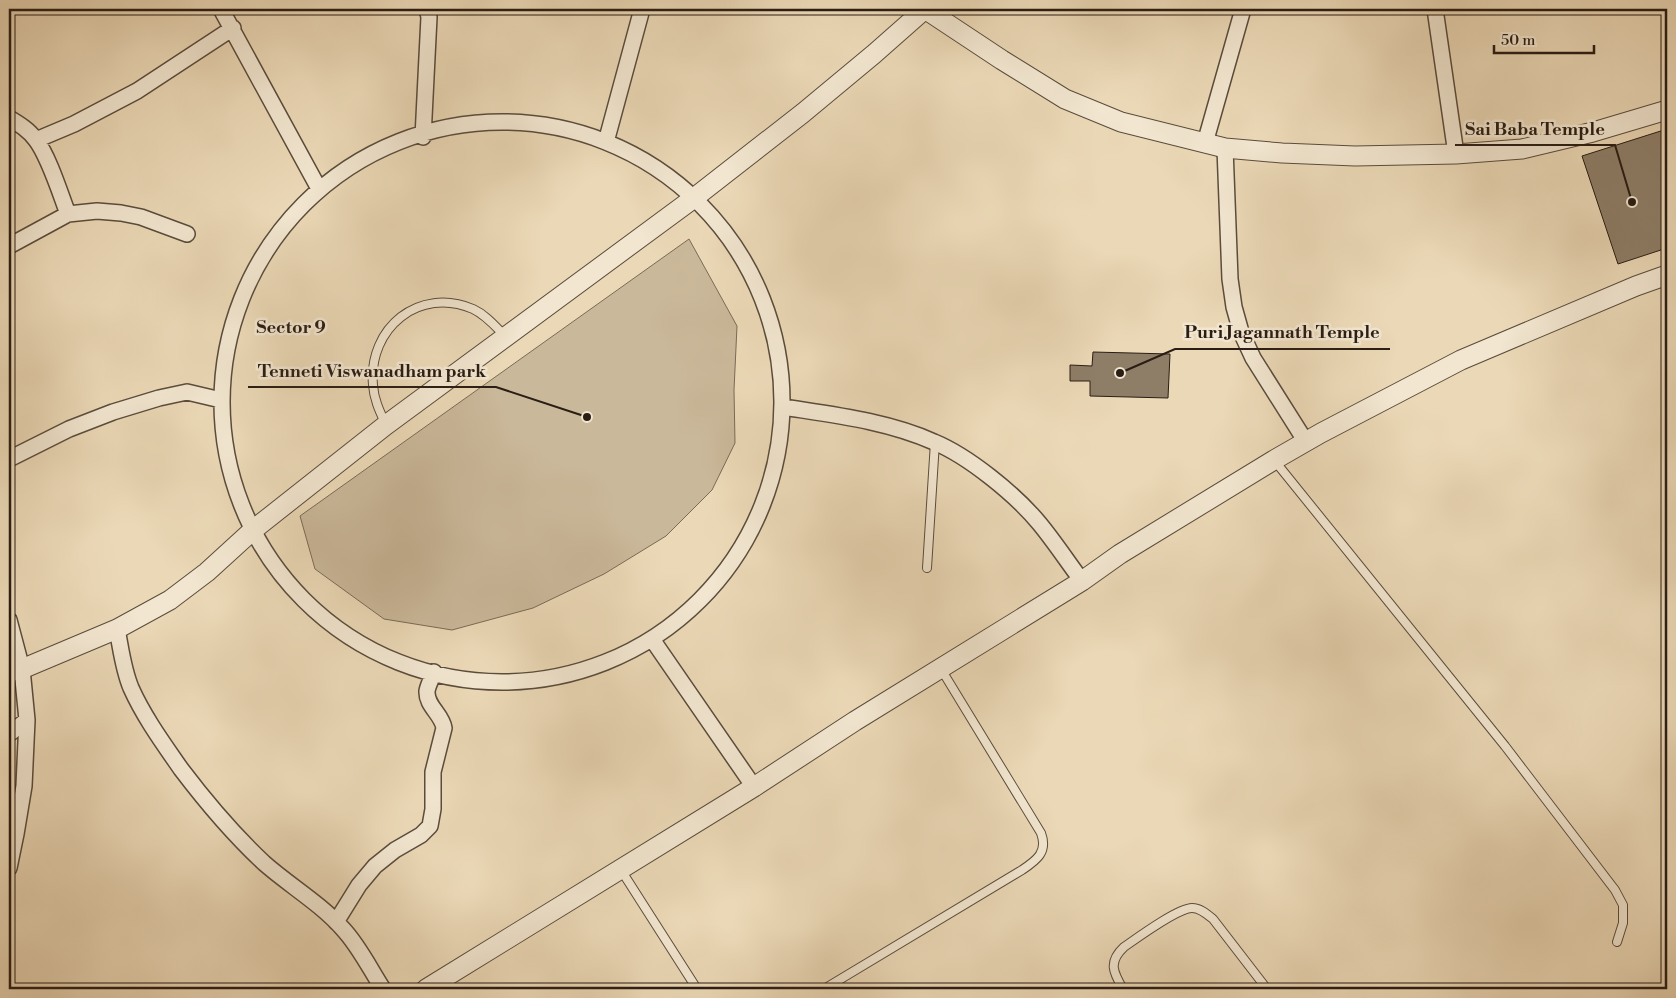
<svg xmlns="http://www.w3.org/2000/svg" width="1676" height="998" viewBox="0 0 1676 998" font-family="'Libre Bodoni',serif">
<rect width="100%" height="100%" fill="#ebd8b6"/>
<filter id="stains"><feTurbulence type="fractalNoise" baseFrequency=".004" numOctaves="4"/><feColorMatrix values="0 0 0 0 .2 0 0 0 0 .09 0 0 0 0 .02 0 0 0 .5 -.17"/></filter>
<radialGradient id="worn" r=".72"><stop offset=".6" stop-color="#630" stop-opacity="0"/><stop offset="1" stop-color="#630" stop-opacity=".3"/></radialGradient>
<!-- green -->
<path fill="#cab89a" stroke="#7a6a57" d="M689,239L737,326L734,390L735,443L712,490L666,536L604,574L533,608L452,630L384,619L315,569L300,516Z"/>
<!-- building -->
<path fill="#8e7e68" stroke="#2a1d14" d="M1667,129V248L1618,264L1582,156Z
M1093,352L1170,354L1168,398L1090,396V381H1070V365L1092,366Z"/>
<g fill="none" stroke-linecap="round" stroke-linejoin="round">
<defs>
<path id="service" d="M386,425C380,412 374,400 373,385C368,328 419,286 473,309C486,315 495,326 505,336
M1274,460L1505,746L1615,890L1623,905V923L1617,942
M927,568L935,442
M621,870L697,989
M824,989L1022,870C1037,860 1048,852 1041,833L941,669
M1123,989C1113,972 1108,962 1124,947C1137,938 1178,908 1192,908C1200,908 1207,914 1213,919L1267,989"/>
<path id="minor" d="M221,9L318,187
M1435,9L1456,154
M9,118C19,124 29,130 36,140C49,157 60,193 68,214
M222 402a280 280 0 1 1 560 0a280 280 0 1 1-560 0Z
M423,137L429,17L427,9
M36,140L74,124L137,91L233,28
M606,142L642,9
M1205,143L1243,9
M1225,148L1230,279L1234,307L1241,332L1253,358L1306,442
M9,246L68,214L97,211L121,213L141,217L187,234
M783,407C834,415 887,421 934,442C968,456 1015,494 1039,523C1054,541 1067,561 1082,581
M9,459L69,429L113,412L159,398L187,392L221,400
M9,620L22,669L27,720L24,786L16,834L9,868
M117,629C121,649 123,669 131,688C144,717 163,743 181,769C206,802 233,834 264,863C290,886 320,903 343,929C359,946 370,969 383,989
M654,642L754,787
M9,734L27,720
M336,922L359,885L375,866L395,850L421,835L430,826L433,809V772L444,728C442,714 426,706 427,691C428,685 432,678 434,672"/>
<path id="tertiary" d="M925,9L1002,60L1065,99L1121,122L1225,148L1282,153L1355,156L1456,154L1522,149L1593,132L1667,110
M9,672L22,669L117,629L170,600L207,572L253,530L386,425L694,198L803,113L874,54L925,9
M426,989L754,787L855,721L1082,581L1120,554L1274,460L1321,433L1461,360L1636,286L1667,275"/>
</defs>
<!-- service casing -->
<use href="#service" stroke="#5a4c3c" stroke-width="10"/>
<!-- minor casing -->
<use href="#minor" stroke="#5a4c3c" stroke-width="18"/>
<!-- tertiary casing -->
<use href="#tertiary" stroke="#5a4c3c" stroke-width="21"/>
<!-- service -->
<use href="#service" stroke="#f2e6d0" stroke-width="8"/>
<!-- minor -->
<use href="#minor" stroke="#f2e6d0" stroke-width="15"/>
<!-- tertiary -->
<use href="#tertiary" stroke="#f2e6d0" stroke-width="19"/>
</g>
<g text-anchor="middle" stroke-width="5" stroke-linejoin="round" paint-order="stroke">
<!-- neighbourhood labels -->
<g font-size="18" font-weight="bold" fill="#2a1d14" stroke="#f2e6d0">
<text x="291" y="333">Sector 9</text>
</g>
</g>
<!-- callouts -->
<path fill="none" stroke="#2a1d14" stroke-width="2" d="M1632 202L1615 145H1455M1120 373L1175 349H1390M587 417L496 387H248"/>
<g fill="#2a1d14" stroke="#f2e6d0" stroke-width="2">
<circle cx="1632" cy="202" r="5"/>
<circle cx="1120" cy="373" r="5"/>
<circle cx="587" cy="417" r="5"/>
</g>
<g font-size="18" text-anchor="middle" font-weight="bold" fill="#2a1d14" stroke="#f2e6d0" stroke-width="5" stroke-linejoin="round" paint-order="stroke">
<text x="1535" y="135">Sai Baba Temple</text>
<text x="1282" y="338">Puri Jagannath Temple</text>
<text x="372" y="377">Tenneti Viswanadham park</text>
</g>
<!-- margin -->
<rect width="1676" height="998" fill="none" stroke="#ebd8b6" stroke-width="30"/>
<rect x="10" y="10" width="1656" height="978" fill="none" stroke="#2a1d14" stroke-width="2.5"/>
<rect x="15" y="15" width="1646" height="968" fill="none" stroke="#2a1d14"/>
<!-- scale -->
<path d="M1494 45v8h100v-8" fill="none" stroke="#2a1d14" stroke-width="2.5"/>
<text x="1501" y="45" font-size="15" fill="#2a1d14" stroke="#f2e6d0" stroke-width="4" paint-order="stroke">50 m</text>
<rect width="100%" height="100%" filter="url(#stains)"/>
<rect width="100%" height="100%" fill="url(#worn)"/>
</svg>
